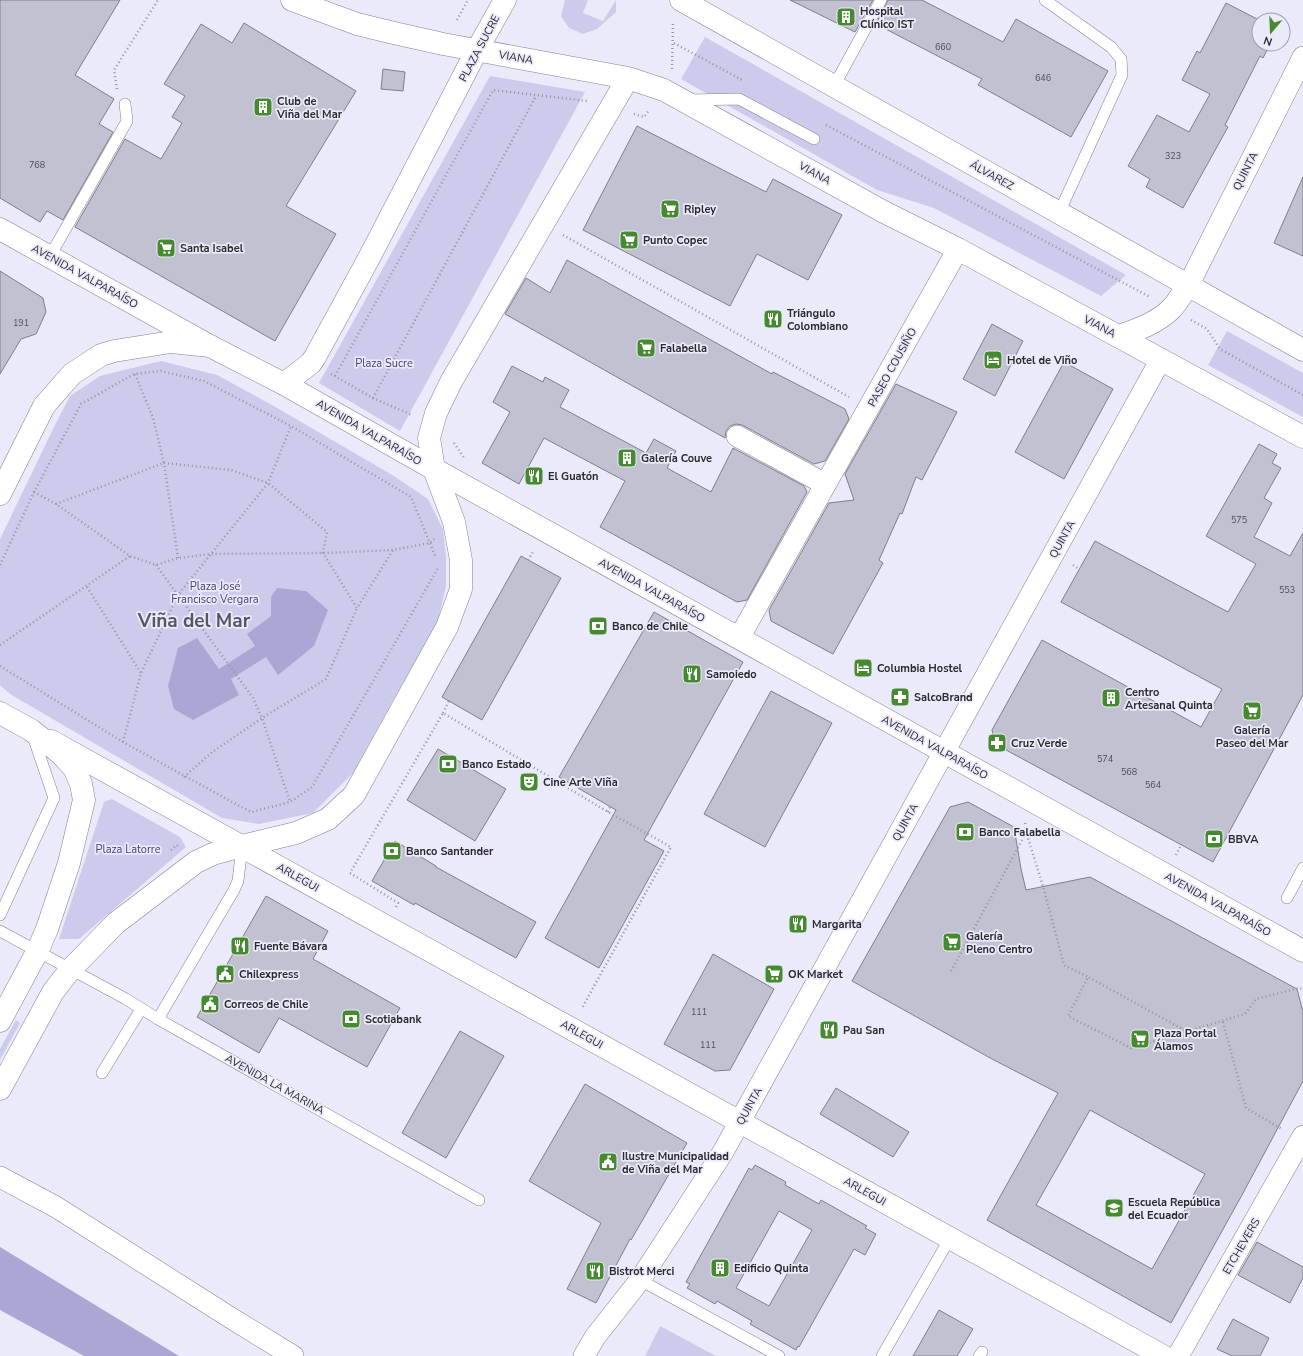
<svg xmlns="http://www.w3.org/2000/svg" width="1303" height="1356" viewBox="0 0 1303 1356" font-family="'Nunito Sans',sans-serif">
<rect width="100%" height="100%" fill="#ebeafa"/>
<!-- green -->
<path fill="#cdcbeb" d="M565,0H588L583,13L603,21L616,0V12L597,29L583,34L569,28L561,16Z
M705,37L1126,275L1101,296L934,208L877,190L681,79Z
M490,76L585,92L400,431L319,383Z
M1227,331L1303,373V417L1208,365Z
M161,361L217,375L272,405L394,476L428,499L443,529L446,557V586L437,624L393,700L353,773L313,813L259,824L222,818L10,694L0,685V539L55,425L70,396L100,376Z
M112,799L180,837L186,847L79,939H59L104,802Z
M16,1020L20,1023L0,1060V1049Z
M660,1326L716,1356H645Z"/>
<!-- water -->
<path fill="#aba7d5" d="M277,588L306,591L328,610L314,646L278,675L266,657L231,679L239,695L193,720L174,709L168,686L178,648L197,638L219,669L255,646L247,634L271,616V597Z
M0,1247L179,1356H84L0,1310Z"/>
<!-- building -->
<path fill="#c2c1d1" stroke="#7f7e8c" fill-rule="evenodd" d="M0,0H120L75,75L114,99L99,124L113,132L63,220L47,211L40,222L0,198Z
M790,0H873L855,32Z
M888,0H922L1003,42L1016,19L1108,71L1071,137L978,85L982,79L876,24Z
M1226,3L1259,20V44H1270L1263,58L1260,56L1225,125L1228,127L1183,208L1146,187L1150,179L1128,166L1157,115L1189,132L1210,94L1182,80L1197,51L1200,53Z
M244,23L356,91L286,206L336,234L275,341L75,227L125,139L161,159L182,123L172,117L185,96L164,84L201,24L232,43Z
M383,69L405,72L403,91L381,89Z
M637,126L766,192L773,179L842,215L808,280L757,254L730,306L583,230Z
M1303,177V256L1274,243Z
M567,260L772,374L773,372L845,409L849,419L825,461L814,464L742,425L736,424L730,426L726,431L725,438L505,314L526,278L550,293Z
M0,271L43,298L46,312L36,334L21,339L0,374Z
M992,324L1023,341L995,396L963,379Z
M1064,362L1113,389L1064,479L1015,452Z
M512,366L543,382L545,377L569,390L560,407L646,453L654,439L676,451L667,468L711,492L733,448L804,486L807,492L747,600L737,602L600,527L625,481L544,438L519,484L482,463L510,412L493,402Z
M896,384L957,412L922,480L916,477L902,514L900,513L879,560L883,563L833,654L771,621L769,610L829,503L854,500L845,474Z
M1259,444L1277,454L1272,463L1281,468L1264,498L1272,503L1254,537L1290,556L1303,533V695L1213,862L995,744L992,730L1042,640L1201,727L1222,689L1061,602L1095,541L1228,612L1256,564L1206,536Z
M521,556L561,578L482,720L442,697Z
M654,612L743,662L644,840L664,851L599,968L545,938L616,810L559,777Z
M771,691L832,723L765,847L704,814Z
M438,749L506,789L475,841L407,800Z
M968,802L1014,827L1021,869L1026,890L1090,877L1297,989L1303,1012V1081L1242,1195L1171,1323L987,1220L1058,1093L992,1059L852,981L950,807ZM1090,1110L1205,1174L1152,1269L1036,1205Z
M395,841L436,866V867L536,922L516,958L415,903L414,905L372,881Z
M266,896L328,931L313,959L400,1008L367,1067L279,1018L259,1053L197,1017Z
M713,954L774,989L730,1070L715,1071L664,1044Z
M460,1031L504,1056L446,1158L402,1133Z
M585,1084L687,1143L631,1240L630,1239L596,1303L567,1289L601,1223L529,1181Z
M836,1088L909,1132L893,1157L820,1114Z
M755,1165L786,1182L785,1185L819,1204L821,1200L867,1226L865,1228L876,1234L865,1255L854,1249L799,1347L798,1346L796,1350L750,1324L752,1321L717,1301L715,1304L687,1288L690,1284L686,1282L749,1168L752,1170ZM779,1211L812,1230L769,1306L736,1288Z
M1257,1242L1303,1267V1278L1290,1303L1238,1275Z
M939,1310L973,1329L957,1356H913Z
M1233,1319L1269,1338L1260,1356H1232L1217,1349Z"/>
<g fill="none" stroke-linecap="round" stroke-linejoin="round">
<defs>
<path id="lane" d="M1045,0L1111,47L1121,59L1122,75L1059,213
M834,86L881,0
M690,100L739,99L814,139
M50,256L127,121L125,104
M1287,898L1303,868
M0,915L54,798L33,736
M0,931L126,999L158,1019L479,1200
M158,1019L234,890L238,881L242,846
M102,1073L141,1009
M640,1280L779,1356
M882,1356L950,1238
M979,1356L982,1352"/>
<path id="street" d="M1188,286L1303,57
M737,436L825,484
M739,638L958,249
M0,1177L56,1207L231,1318L293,1356
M584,1356L595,1337L640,1280L723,1152L1161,359
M1178,1356L1303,1136"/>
<path id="secondary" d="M0,229L210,346
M284,384L434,469L1303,951
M51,741L1163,1356"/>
<path id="primary" d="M292,0L357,24L394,33L443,44L628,78L664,90L884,212L958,249L1303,437
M681,0L1303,350
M1119,336C1137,330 1157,323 1171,309C1178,302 1182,293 1188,286
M0,494L44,406L72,374L101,355L114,351L171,342L210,346L284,384L311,363L315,357L369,258L477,50L505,0
M0,713L31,730L61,754L74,768L81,784L84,800L69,863L47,929L37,952L0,1021
M0,1089L53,992L70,970L116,923L196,862L213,854L242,846L296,833L328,819L354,795L447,627L461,589V560L454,522L434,469L429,438L436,413L451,382L628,78"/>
</defs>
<!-- lane casing -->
<use href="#lane" stroke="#81808f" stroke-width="12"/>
<!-- street casing -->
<use href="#street" stroke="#81808f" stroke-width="22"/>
<!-- secondary casing -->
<use href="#secondary" stroke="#81808f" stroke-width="23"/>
<!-- primary casing -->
<use href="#primary" stroke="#81808f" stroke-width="23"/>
<!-- path -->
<path stroke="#94949f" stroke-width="2.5" stroke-dasharray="1 3" stroke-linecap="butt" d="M457,20L468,0
M674,43L744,81
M672,69L673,23
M117,89L114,70L158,0
M634,114L644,117L649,110
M826,125L1150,297
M563,235L849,397
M1191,320L1207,329L1220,349L1303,395
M331,374L373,398L412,415
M335,376L493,90L587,101
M373,398L536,96
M454,443L465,459
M34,492L56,504L130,556L156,565L178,558L210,554L323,553L393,550L430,543L434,539
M56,504L164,463L153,418L135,374
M178,558L164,463L231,470L268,483L327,532L323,553L357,608L393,550
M528,560L534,550
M0,565L34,492L81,404L134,374L161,371L204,381L291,426L411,497L436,558
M156,565L253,698L262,718L290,802
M1073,565L1079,569
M87,587L141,673
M0,645L130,556
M0,666L123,742L243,808L252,812L290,802L312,787L438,568
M443,713L449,701
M123,742L141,673L178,595L268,483L291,426
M184,777L211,753L262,718L326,679L357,608
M608,812L610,807
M1025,823L1026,832L1043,886L1064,965L1088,977
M171,850L177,845L179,847
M1176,855L1181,845
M396,907L398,903L350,873L443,713L608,812L671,847L582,1008
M951,971L1026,833
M1223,1022L1246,1108L1282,1129
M1188,1032L1088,977L1068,1016L1131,1048L1245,1014L1256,999L1299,988L1303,989"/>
<!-- lane -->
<use href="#lane" stroke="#fff" stroke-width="11"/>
<!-- street -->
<use href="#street" stroke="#fff" stroke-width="21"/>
<!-- secondary -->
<use href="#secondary" stroke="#fff" stroke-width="22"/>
<!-- primary -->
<use href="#primary" stroke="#fff" stroke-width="22"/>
</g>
<!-- icons -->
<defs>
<symbol id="building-square" viewBox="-11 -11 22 22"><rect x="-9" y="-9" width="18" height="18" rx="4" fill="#458a2e" stroke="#ebeafa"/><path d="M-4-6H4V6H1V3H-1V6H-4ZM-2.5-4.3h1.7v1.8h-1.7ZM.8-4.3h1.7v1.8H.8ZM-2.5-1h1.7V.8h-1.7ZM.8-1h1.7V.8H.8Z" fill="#fff"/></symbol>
<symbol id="supermarket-square" viewBox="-11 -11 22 22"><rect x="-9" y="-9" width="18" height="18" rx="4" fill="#458a2e" stroke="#ebeafa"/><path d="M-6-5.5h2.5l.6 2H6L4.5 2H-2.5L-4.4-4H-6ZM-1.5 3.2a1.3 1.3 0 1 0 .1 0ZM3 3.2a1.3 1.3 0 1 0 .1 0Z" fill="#fff"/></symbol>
<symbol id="restaurant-square" viewBox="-11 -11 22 22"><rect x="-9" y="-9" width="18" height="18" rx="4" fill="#458a2e" stroke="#ebeafa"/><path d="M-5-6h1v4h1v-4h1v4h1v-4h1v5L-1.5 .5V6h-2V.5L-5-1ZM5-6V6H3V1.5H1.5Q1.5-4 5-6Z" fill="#fff"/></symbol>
<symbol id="hotel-square" viewBox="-11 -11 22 22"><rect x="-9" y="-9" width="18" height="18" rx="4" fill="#458a2e" stroke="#ebeafa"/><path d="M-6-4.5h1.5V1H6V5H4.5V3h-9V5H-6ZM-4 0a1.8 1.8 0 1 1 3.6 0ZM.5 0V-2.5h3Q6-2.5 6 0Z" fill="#fff"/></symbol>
<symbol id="bank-square" viewBox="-11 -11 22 22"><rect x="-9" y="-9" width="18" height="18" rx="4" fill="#458a2e" stroke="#ebeafa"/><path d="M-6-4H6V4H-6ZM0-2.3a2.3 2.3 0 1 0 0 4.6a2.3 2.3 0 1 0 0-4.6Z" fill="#fff"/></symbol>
<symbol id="pharmacy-square" viewBox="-11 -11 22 22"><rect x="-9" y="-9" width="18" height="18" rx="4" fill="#458a2e" stroke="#ebeafa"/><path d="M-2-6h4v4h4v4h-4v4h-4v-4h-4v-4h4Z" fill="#fff"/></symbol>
<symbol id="theatre-square" viewBox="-11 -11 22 22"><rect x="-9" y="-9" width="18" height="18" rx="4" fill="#458a2e" stroke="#ebeafa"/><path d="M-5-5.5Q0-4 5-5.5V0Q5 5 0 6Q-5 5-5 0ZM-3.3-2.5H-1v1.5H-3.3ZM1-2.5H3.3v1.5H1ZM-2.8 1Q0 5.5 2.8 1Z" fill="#fff"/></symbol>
<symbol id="civic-square" viewBox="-11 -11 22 22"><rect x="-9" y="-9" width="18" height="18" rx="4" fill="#458a2e" stroke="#ebeafa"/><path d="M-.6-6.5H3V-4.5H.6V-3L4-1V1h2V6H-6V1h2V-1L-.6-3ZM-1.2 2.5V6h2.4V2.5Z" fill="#fff"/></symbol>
<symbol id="school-square" viewBox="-11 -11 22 22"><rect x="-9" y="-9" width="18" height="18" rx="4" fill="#458a2e" stroke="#ebeafa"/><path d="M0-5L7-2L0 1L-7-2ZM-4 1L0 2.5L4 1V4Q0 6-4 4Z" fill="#fff"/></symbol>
</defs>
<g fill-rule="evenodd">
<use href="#building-square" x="835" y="6" width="22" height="22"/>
<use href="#building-square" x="252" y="96" width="22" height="22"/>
<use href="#supermarket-square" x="659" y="198" width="22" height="22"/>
<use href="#supermarket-square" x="618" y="229" width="22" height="22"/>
<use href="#supermarket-square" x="155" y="237" width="22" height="22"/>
<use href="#restaurant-square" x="762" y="308" width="22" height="22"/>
<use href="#supermarket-square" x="635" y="337" width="22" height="22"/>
<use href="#hotel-square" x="982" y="349" width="22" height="22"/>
<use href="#building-square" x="616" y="447" width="22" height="22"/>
<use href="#restaurant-square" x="523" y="465" width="22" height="22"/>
<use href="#bank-square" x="587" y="615" width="22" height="22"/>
<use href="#hotel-square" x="852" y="657" width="22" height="22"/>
<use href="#restaurant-square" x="681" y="663" width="22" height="22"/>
<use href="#pharmacy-square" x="889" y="686" width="22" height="22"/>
<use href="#building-square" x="1100" y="687" width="22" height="22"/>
<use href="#supermarket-square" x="1241" y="700" width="22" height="22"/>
<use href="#pharmacy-square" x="986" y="732" width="22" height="22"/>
<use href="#bank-square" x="437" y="753" width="22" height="22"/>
<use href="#theatre-square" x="518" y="771" width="22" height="22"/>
<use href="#bank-square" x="954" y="821" width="22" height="22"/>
<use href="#bank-square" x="1203" y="828" width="22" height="22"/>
<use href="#bank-square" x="381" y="840" width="22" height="22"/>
<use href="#restaurant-square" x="787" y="913" width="22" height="22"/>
<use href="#supermarket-square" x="941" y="931" width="22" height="22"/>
<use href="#restaurant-square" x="229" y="935" width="22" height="22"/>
<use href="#civic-square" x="214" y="963" width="22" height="22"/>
<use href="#supermarket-square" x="763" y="963" width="22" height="22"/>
<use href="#civic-square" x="199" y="993" width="22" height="22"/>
<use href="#bank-square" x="340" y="1008" width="22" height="22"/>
<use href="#restaurant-square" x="818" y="1019" width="22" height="22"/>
<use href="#supermarket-square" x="1129" y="1028" width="22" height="22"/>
<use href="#civic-square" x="597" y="1151" width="22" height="22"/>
<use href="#school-square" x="1103" y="1197" width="22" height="22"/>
<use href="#building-square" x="709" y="1257" width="22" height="22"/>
<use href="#restaurant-square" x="584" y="1260" width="22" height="22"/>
</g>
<g text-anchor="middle" stroke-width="3.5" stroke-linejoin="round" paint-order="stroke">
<!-- number labels -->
<g font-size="9" fill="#4f4f58">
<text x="943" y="50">660</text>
<text x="1043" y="81">646</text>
<text x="1173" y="159">323</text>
<text x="37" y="168">768</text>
<text x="21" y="326">191</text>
<text x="1239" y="523">575</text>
<text x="1287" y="593">553</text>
<text x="1105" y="762">574</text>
<text x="1129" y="775">568</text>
<text x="1153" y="788">564</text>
<text x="699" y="1015">111</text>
<text x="708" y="1048">111</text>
</g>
<!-- poi labels -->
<g font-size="11" font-weight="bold" fill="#29292f" stroke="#ebeafa" text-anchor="start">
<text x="860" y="15">Hospital<tspan x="860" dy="13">Clínico IST</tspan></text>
<text x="277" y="105">Club de<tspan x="277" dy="13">Viña del Mar</tspan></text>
<text x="684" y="213">Ripley</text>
<text x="643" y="244">Punto Copec</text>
<text x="180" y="252">Santa Isabel</text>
<text x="787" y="317">Triángulo<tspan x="787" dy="13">Colombiano</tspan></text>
<text x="660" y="352">Falabella</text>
<text x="1007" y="364">Hotel de Viño</text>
<text x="641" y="462">Galería Couve</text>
<text x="548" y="480">El Guatón</text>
<text x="612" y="630">Banco de Chile</text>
<text x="877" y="672">Columbia Hostel</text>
<text x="706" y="678">Samoiedo</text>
<text x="1125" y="696">Centro<tspan x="1125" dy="13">Artesanal Quinta</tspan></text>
<text x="914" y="701">SalcoBrand</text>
<text x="1252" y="734" text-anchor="middle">Galería<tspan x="1252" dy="13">Paseo del Mar</tspan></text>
<text x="1011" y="747">Cruz Verde</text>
<text x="462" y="768">Banco Estado</text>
<text x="543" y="786">Cine Arte Viña</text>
<text x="979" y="836">Banco Falabella</text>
<text x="1228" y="843">BBVA</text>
<text x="406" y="855">Banco Santander</text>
<text x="812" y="928">Margarita</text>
<text x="966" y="940">Galería<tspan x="966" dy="13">Pleno Centro</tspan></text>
<text x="254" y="950">Fuente Bávara</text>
<text x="239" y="978">Chilexpress</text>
<text x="788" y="978">OK Market</text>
<text x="224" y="1008">Correos de Chile</text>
<text x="365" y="1023">Scotiabank</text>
<text x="843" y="1034">Pau San</text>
<text x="1154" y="1037">Plaza Portal<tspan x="1154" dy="13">Álamos</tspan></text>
<text x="622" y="1160">Ilustre Municipalidad<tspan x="622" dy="13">de Viña del Mar</tspan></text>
<text x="1128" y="1206">Escuela República<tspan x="1128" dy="13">del Ecuador</tspan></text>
<text x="734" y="1272">Edificio Quinta</text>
<text x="609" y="1275">Bistrot Merci</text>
</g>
<!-- street labels -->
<g font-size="11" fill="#29292f" stroke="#ebeafa">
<text transform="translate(479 48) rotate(-62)" y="4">PLAZA SUCRE</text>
<text transform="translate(516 57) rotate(10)" y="4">VIANA</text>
<text transform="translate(1245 171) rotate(-63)" y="4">QUINTA</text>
<text transform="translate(815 173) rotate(29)" y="4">VIANA</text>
<text transform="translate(992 175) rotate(29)" y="4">ÁLVAREZ</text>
<text transform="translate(85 276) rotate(29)" y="4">AVENIDA VALPARAÍSO</text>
<text transform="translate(1100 326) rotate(28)" y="4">VIANA</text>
<text transform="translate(892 367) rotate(-61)" y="4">PASEO COUSIÑO</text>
<text transform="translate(369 432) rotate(30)" y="4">AVENIDA VALPARAÍSO</text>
<text transform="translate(1062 539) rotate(-61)" y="4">QUINTA</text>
<text transform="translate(652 590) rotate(29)" y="4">AVENIDA VALPARAÍSO</text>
<text transform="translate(935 747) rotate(29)" y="4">AVENIDA VALPARAÍSO</text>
<text transform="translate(905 822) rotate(-61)" y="4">QUINTA</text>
<text transform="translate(298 877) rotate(29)" y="4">ARLEGUI</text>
<text transform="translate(1218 904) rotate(29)" y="4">AVENIDA VALPARAÍSO</text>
<text transform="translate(582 1034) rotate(29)" y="4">ARLEGUI</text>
<text transform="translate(275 1084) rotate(29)" y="4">AVENIDA LA MARINA</text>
<text transform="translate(749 1106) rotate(-61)" y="4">QUINTA</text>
<text transform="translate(865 1191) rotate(29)" y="4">ARLEGUI</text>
<text transform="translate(1241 1246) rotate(-60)" y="4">ETCHEVERS</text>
</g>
<!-- park labels -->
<g font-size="11" fill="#463c76" stroke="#ebeafa">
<text x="384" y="367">Plaza Sucre</text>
<text x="215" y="590">Plaza José<tspan x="215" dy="13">Francisco Vergara</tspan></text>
<text x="128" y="853">Plaza Latorre</text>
</g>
<!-- town labels -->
<g font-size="19" font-weight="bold" fill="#565563" stroke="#ebeafa">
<text x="194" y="627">Viña del Mar</text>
</g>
</g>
<!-- north arrow -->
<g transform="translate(1271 32) rotate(199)"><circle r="19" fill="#ebeafa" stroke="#9d9da9"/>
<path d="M0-3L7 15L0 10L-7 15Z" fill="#458a2e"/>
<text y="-6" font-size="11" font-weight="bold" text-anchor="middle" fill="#29292f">N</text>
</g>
</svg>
